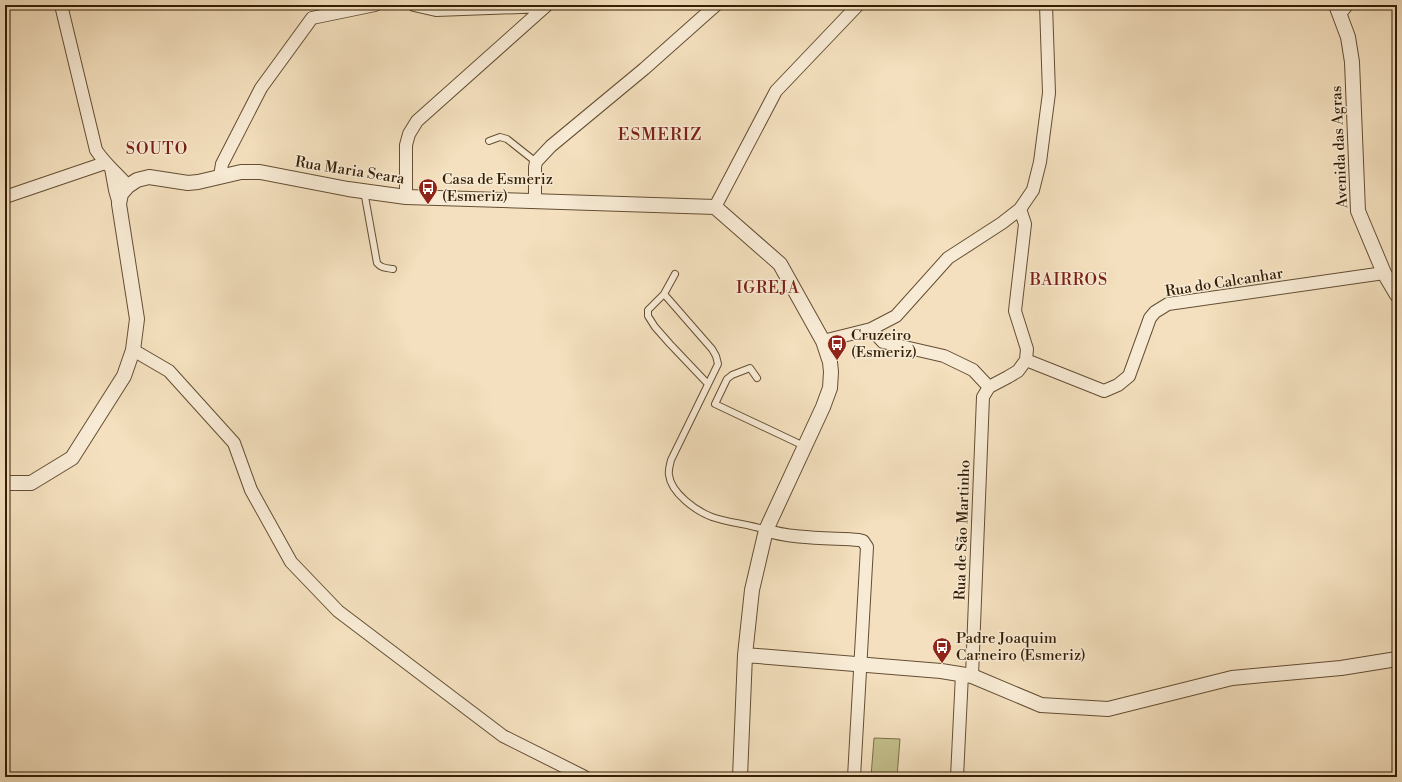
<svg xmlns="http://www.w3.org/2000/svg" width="1402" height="782" viewBox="0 0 1402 782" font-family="'Libre Bodoni',serif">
<rect width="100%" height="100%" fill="#f4e0be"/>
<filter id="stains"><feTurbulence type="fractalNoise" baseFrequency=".005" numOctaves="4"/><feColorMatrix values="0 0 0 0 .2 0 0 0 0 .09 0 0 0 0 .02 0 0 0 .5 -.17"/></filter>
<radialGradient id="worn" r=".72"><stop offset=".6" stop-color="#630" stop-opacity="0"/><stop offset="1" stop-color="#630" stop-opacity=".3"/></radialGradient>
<!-- green -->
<path fill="#c3c08c" stroke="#7c6f48" d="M874,738L900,739L897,777H871Z"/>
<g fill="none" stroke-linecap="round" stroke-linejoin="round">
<defs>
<path id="service" d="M489,141L500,137L507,139L536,162
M364,191L377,263C381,268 386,268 393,269
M675,274L664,294L648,310V316L655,327L670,344L708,384
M664,294L712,349L716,356L718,364L671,460C670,465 668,470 669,475C671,493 696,511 712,517C729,523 749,524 766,530
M757,378L750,368L732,375L727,379L715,404L804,446"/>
<path id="minor" d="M61,5L96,150C105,164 118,174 128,186
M414,5L436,10L546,6
M1340,14L1347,5
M111,168L115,190L119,204
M220,176L222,164L261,88L312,18L375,5
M5,197L105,163
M406,197V145L409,134L417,121L547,5
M535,201V167L536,162L551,146L644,69L716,5
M715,207L776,91L858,5
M871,329L883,342L944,356L973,370L989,387
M823,341L871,329L896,316L948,258L1002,223L1020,209L1033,190L1040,162L1049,93L1046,5
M133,350L169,371L234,443L251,490L291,562L338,611L503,736L585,777
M1026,360L1104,391L1118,385L1129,376L1150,318L1155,312L1168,304L1384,273
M766,530C790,539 832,538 859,540L863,541L867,547L854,777
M972,676L983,397L989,387L1008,377L1018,371L1026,360L1027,349L1015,311L1025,224L1020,209
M957,777L962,674"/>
<path id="tertiary" d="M1336,5L1348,37L1352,62L1358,211L1384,273L1397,295
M5,483H31L72,458L124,376L133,350L137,319L119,204L121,194L128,186L137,180L149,177L188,183L198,182L241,172H260L348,189L406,197L715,207L780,264L823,341L830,362L831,372L830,388L823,407L766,530L752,590L745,655L740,777
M745,655L941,671L972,676L1041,705L1108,709L1232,678L1341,668L1397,659"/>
</defs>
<!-- service casing -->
<use href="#service" stroke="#644e33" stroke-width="8"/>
<!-- minor casing -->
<use href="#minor" stroke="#644e33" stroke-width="14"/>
<!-- tertiary casing -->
<use href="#tertiary" stroke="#644e33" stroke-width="16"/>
<!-- service -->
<use href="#service" stroke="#f8ebd5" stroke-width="6"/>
<!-- minor -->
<use href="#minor" stroke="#f8ebd5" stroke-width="12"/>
<!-- tertiary -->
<use href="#tertiary" stroke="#f8ebd5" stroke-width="14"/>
</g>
<!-- icons -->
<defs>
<symbol id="bus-pin" viewBox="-11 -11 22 30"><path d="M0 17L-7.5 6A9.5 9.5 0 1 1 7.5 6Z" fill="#8f2418" stroke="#f8ebd5"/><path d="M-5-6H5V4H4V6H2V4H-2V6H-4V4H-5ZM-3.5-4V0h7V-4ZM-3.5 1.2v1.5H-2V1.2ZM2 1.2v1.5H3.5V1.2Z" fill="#fff"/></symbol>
</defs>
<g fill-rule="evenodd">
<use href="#bus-pin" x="417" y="177" width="22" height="30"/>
<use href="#bus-pin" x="826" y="333" width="22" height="30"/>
<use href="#bus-pin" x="931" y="636" width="22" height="30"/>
</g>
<g text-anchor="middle" stroke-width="3" stroke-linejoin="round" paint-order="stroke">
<!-- street labels -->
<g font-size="15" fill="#341e05" stroke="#f8ebd5">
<text transform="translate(1339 147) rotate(-93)" y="5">Avenida das Agras</text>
<text transform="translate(350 170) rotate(9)" y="5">Rua Maria Seara</text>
<text transform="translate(1224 282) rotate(-9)" y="5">Rua do Calcanhar</text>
<text transform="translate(962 530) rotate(-88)" y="5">Rua de São Martinho</text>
</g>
<!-- poi labels -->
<g font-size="15" fill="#341e05" stroke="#f8ebd5" text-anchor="start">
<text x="442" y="184">Casa de Esmeriz<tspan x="442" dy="17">(Esmeriz)</tspan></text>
<text x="851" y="340">Cruzeiro<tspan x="851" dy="17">(Esmeriz)</tspan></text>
<text x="956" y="643">Padre Joaquim<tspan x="956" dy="17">Carneiro (Esmeriz)</tspan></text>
</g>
<!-- neighbourhood labels -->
<g font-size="16" letter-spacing="1" fill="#7a1f14" stroke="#f8ebd5">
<text x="157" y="154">SOUTO</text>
<text x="1069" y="285">BAIRROS</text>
<text x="768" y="293">IGREJA</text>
</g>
<!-- quarter labels -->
<g font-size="17" letter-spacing="1" fill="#7a1f14" stroke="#f8ebd5">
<text x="660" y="140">ESMERIZ</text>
</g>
</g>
<!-- margin -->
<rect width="1402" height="782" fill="none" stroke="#f4e0be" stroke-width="20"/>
<rect x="6" y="6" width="1390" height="770" fill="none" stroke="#341e05" stroke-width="2"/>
<rect x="10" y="10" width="1382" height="762" fill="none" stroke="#341e05"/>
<rect width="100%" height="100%" filter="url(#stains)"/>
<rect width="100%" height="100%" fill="url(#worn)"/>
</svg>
